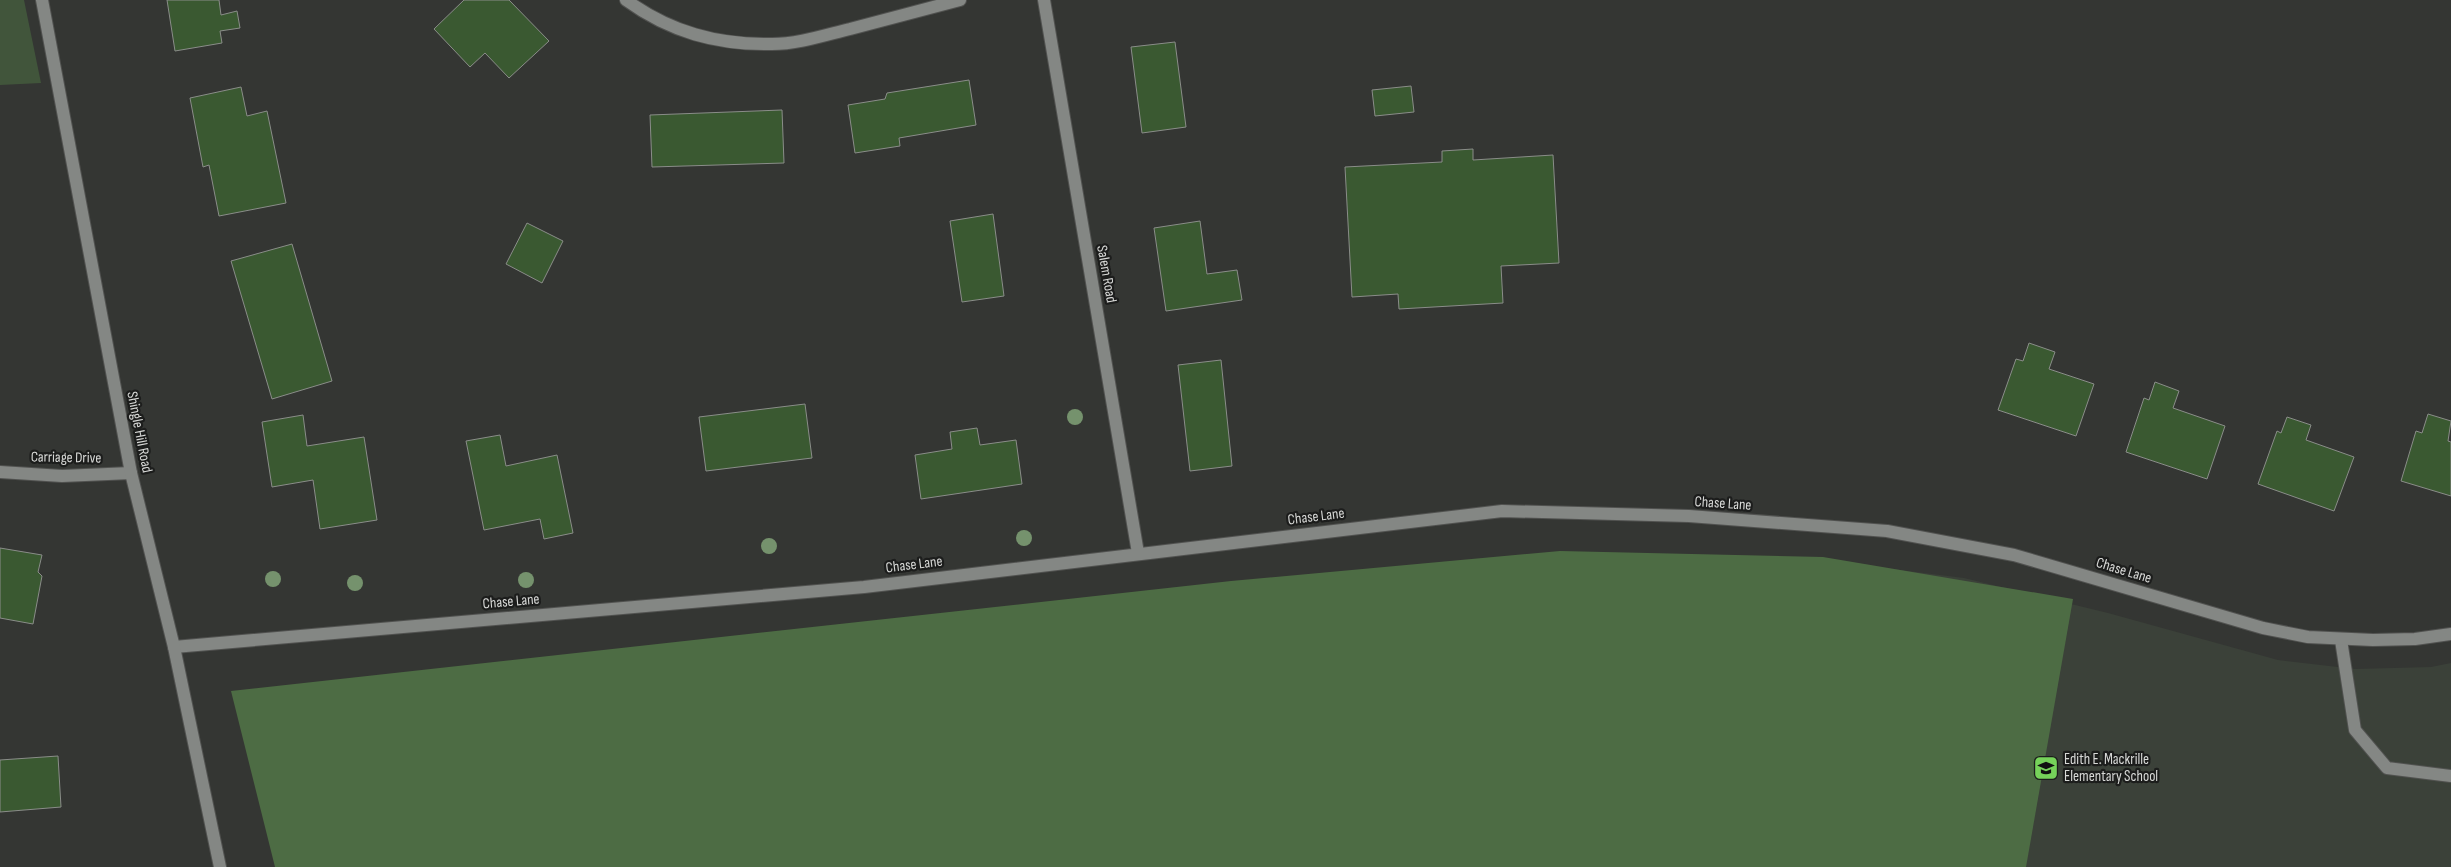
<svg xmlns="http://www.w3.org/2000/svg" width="2451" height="867" viewBox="0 0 2451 867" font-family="'Sofia Sans Condensed',sans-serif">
<rect width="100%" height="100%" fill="#343633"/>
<!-- built -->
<path fill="#3b4139" d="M1876,567L1964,578L2108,613L2278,660L2355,669L2431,667L2451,663V867H1637Z"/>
<!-- green -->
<path fill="#41553b" d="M0,0H24L41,83L0,85Z"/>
<!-- forest -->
<path fill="#4d6c44" d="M1560,551L1823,557L2073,599L2026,867H275L231,691L1231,581Z"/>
<!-- building -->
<path fill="#3a5931" stroke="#8a8d89" d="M167,0H219L221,15L237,11L240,28L220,31L222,43L175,51Z
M464,0H509L549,41L509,78L485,53L470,67L434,29Z
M1175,42L1186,127L1142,133L1131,47Z
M969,80L976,125L899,138L900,146L855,153L848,105L885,99L887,93Z
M1411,86L1414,112L1375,116L1372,90Z
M241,87L247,116L267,111L286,203L219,216L209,165L203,167L190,98Z
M782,110L784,163L652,167L650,115Z
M1473,149V160L1553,155L1559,263L1501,266L1503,303L1399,309L1398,294L1352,297L1345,167L1442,162V151Z
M993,214L1004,296L962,302L950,221Z
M1200,221L1207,274L1237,270L1242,300L1166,311L1154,228Z
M527,223L563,241L542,283L506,264Z
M292,244L332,381L272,399L231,261Z
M2029,343L2055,352L2049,369L2094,384L2076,436L1998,410L2016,359L2023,361Z
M1221,360L1232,466L1190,471L1178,365Z
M2155,382L2179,391L2173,408L2225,426L2207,479L2126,452L2144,398L2149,400Z
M805,404L812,458L706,471L699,417Z
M2428,414L2451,421L2448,441L2451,442V496L2401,481L2416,431L2422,433Z
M303,415L307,446L364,437L377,520L320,529L313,480L272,487L262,422Z
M2287,417L2311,425L2306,440L2354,457L2334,511L2258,484L2277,431L2281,433Z
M977,428L980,445L1016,440L1022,484L921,499L915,455L952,449L950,432Z
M500,435L506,466L557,455L573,533L544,539L540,519L484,530L466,441Z
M0,548L42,555L38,572L42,576L33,624L0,618Z
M58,756L61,807L0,812V760Z"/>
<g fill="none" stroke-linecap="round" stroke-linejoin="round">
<defs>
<path id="lane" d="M2341,640L2355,730L2387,768L2451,776"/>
<path id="street" d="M626,0C670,32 717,45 772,44C798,44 825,35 850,29C887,19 923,10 960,0
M1044,0L1138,553
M0,472L62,476L131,473
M174,647L864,587L1502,511L1689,516L1887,531L2014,555L2263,628L2308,637L2373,640L2415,639L2451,634"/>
<path id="secondary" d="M42,0L131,473L174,647L220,867"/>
</defs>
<!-- lane casing -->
<use href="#lane" stroke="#515250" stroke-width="14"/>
<!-- street casing -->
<use href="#street" stroke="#515250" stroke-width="14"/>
<!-- secondary casing -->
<use href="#secondary" stroke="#515250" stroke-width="14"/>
<!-- lane -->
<use href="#lane" stroke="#848784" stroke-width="12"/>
<!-- street -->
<use href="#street" stroke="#848784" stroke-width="12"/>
<!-- secondary -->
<use href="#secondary" stroke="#848784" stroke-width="12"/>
</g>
<!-- trees -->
<g fill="#75926d">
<circle cx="1075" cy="417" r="8"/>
<circle cx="1024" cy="538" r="8"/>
<circle cx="769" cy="546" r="8"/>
<circle cx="273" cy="579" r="8"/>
<circle cx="526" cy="580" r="8"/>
<circle cx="355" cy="583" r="8"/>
</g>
<!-- icons -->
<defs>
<symbol id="school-square" viewBox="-11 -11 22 22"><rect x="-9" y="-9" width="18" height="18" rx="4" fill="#76d25a" stroke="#1c1d1c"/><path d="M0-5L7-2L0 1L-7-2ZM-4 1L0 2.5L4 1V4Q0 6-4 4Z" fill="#111"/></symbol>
</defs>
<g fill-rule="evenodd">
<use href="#school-square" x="2032" y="754" width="28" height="28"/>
</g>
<g text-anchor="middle" stroke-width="4.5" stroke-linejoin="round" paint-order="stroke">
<!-- street labels -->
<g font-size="15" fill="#d8d9d7" stroke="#1c1d1c">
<text transform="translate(1107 274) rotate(80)" y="5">Salem Road</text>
<text transform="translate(140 432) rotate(79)" y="5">Shingle Hill Road</text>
<text transform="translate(66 457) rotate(1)" y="5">Carriage Drive</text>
<text transform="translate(1723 503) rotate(4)" y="5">Chase Lane</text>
<text transform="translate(1316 516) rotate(-7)" y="5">Chase Lane</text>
<text transform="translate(914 564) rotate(-7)" y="5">Chase Lane</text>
<text transform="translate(2124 570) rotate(17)" y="5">Chase Lane</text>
<text transform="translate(511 601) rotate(-5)" y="5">Chase Lane</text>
</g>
<!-- poi labels -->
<g font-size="15" fill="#d8d9d7" stroke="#1c1d1c" text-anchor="start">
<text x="2064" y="764">Edith E. Mackrille<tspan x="2064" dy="17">Elementary School</tspan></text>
</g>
</g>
</svg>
